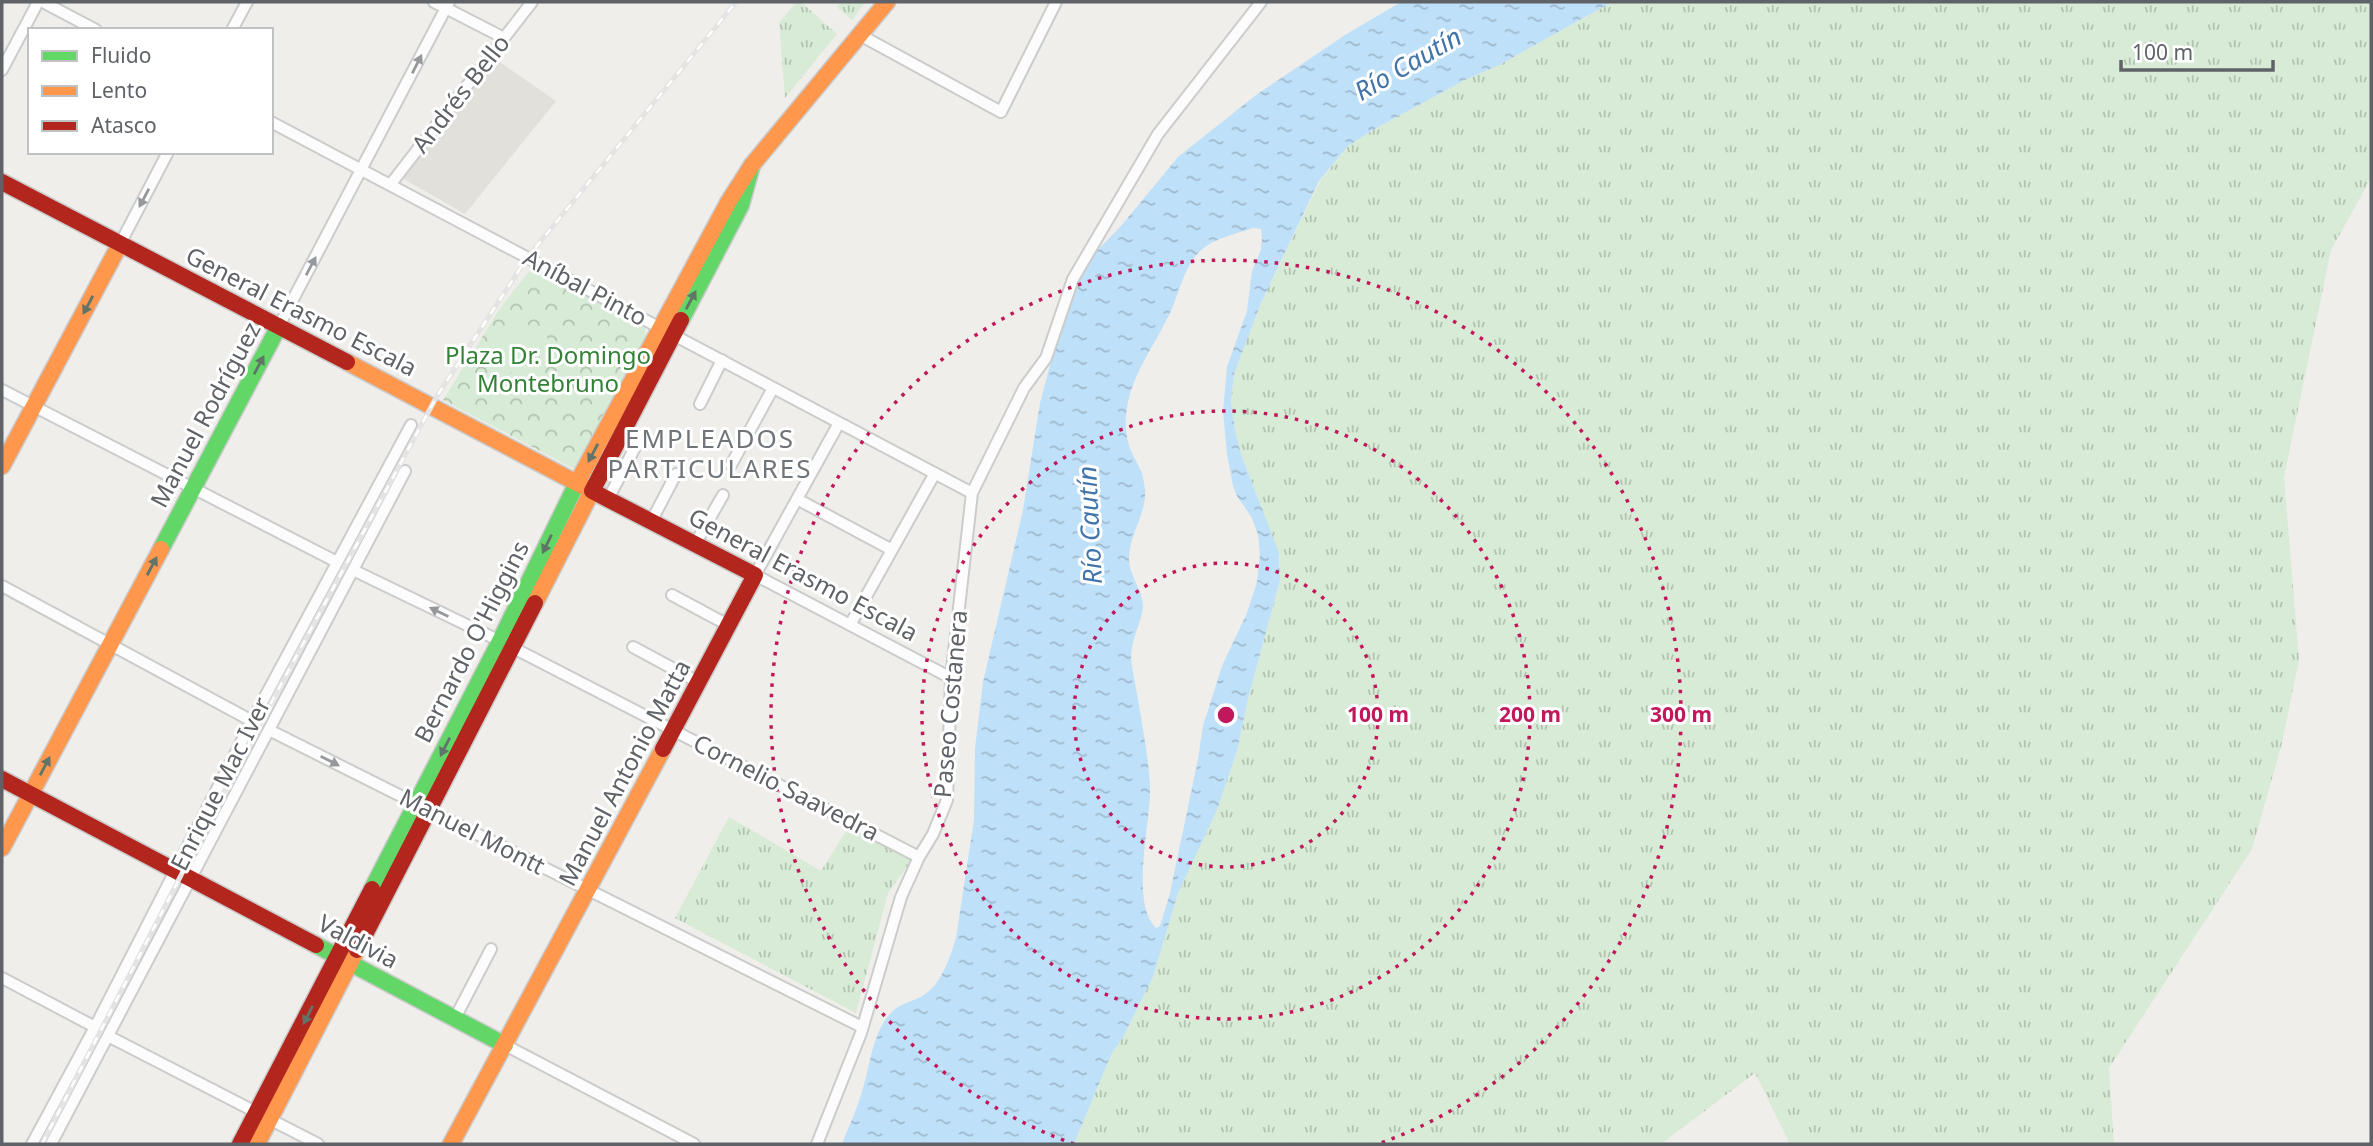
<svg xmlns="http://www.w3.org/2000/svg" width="2373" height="1146" viewBox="0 0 2373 1146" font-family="'Noto Sans',sans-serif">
<defs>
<pattern id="grass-tufts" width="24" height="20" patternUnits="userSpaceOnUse" patternTransform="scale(1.75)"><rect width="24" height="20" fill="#d8ebd6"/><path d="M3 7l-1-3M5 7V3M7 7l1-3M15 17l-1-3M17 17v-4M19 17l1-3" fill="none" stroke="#b2c2b1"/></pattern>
<pattern id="park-crowns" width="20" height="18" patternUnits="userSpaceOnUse" patternTransform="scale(1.75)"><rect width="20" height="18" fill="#d8ebd6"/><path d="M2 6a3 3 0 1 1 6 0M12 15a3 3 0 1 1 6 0" fill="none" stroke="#b2c2b1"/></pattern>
<pattern id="water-ripples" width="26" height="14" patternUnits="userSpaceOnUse" patternTransform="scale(1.75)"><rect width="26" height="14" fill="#bfe0f9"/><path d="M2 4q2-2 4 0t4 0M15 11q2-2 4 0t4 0" fill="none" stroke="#9eb9cd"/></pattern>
</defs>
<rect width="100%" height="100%" fill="#efeeea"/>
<!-- education -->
<path fill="#e2e0da" d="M497,60L556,101L465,214L402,178Z"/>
<!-- grass -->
<path fill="url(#grass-tufts)" d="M797,2H801L837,34L785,98L779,22Z
M841,2H865L852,20L837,7Z
M1612,2H2371V178L2331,250L2284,477L2299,660L2281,747L2252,849L2109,1068L2114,1144H1790L1755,1073L1661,1144H1074L1111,1055L1123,1037L1153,977L1178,893L1217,810L1237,751L1248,699L1280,580V559L1277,549L1241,454L1235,430L1231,401L1234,374L1261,303L1320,181L1348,146L1371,131L1463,81L1499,65Z
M729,817L821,871L848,828L913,858L888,893L856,1013L675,918Z"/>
<!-- park -->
<path fill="url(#park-crowns)" d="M534,265L645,327L646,343L582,465L574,469L443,400L500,308Z"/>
<!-- pitch -->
<path fill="#d8ebd6" d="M512,314L549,339L525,381L486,357Z"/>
<!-- water -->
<path fill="url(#water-ripples)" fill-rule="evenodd" d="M1401,2H1612L1499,65L1463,81L1371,131L1348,146L1319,181L1261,303L1234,374L1231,401L1235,430L1241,454L1279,553L1280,580L1248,699L1237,751L1217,810L1178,893L1153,977L1123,1037L1111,1055L1074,1144H842C849,1126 858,1107 863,1088C869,1068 872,1043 882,1025C898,998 912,1006 929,991C943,980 951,954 956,938L974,820L975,748L983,682L1023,510L1040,403L1061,324L1071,297L1089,259L1121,226L1178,157L1256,95L1345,35ZM1253,228L1261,229L1262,238L1261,250L1252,271L1247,311L1227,367L1223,411L1227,454L1233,486L1237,496L1252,518L1258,535L1260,554L1257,582L1247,613L1222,666L1203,726L1198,759L1170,893L1160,926L1156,928C1129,903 1152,819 1150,784C1148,754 1142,724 1137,694C1135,682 1132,670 1131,658C1131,638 1142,622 1143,606C1143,591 1130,576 1129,561C1128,536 1147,514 1145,489C1143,472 1140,469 1133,455C1124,438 1124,416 1129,398C1136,369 1155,344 1168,317C1179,296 1183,267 1200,251C1214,238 1236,234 1253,228Z"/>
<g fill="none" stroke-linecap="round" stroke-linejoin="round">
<defs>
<path id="street" d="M43,2L96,30
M434,2L504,38
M232,30L247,2
M860,35L1001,112L1056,2
M2,70L38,2
M271,122L972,493
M390,185L532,2
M120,244L168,152
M279,326L449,2
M2,390L337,562
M700,404L722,360
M839,423L755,575L951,678
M731,465L773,388
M608,499L641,436
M797,499L892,550
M651,522L676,474
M695,544L723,495
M353,570L500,641L919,857
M2,586L252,721
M672,595L728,625
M850,625L935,473
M633,647L698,682
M269,730L862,1027
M2,978L95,1027
M455,1018L491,949
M108,1036L318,1144
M505,1045L694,1144
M32,1144L95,1027L252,721L411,425
M51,1144L405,471
M817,1144L861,1033L901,897L919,857L933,834L947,800L951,678L972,493L1024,388L1046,358L1073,279L1158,134L1261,2"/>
<path id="fast" d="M681,320L741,205L752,165
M161,549L279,326
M372,889L500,641L577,483
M316,945L505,1045"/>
<path id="slow" d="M347,362L592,491L535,603
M2,466L120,244
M577,483L729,201L752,165L887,2
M2,848L161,549
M257,1144L357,950
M451,1144L663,749"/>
<path id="jam" d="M2,182L347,362
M663,749L755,575L592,491L681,320
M2,779L316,945
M357,950L535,603
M240,1144L372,889"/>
</defs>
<!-- street casing -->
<use href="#street" stroke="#cbcccc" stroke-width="14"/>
<!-- fast casing -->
<use href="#fast" stroke="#cacacb" stroke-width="19"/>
<!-- slow casing -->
<use href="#slow" stroke="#cacacb" stroke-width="19"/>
<!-- jam casing -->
<use href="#jam" stroke="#cacacb" stroke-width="19"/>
<!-- street -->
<use href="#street" stroke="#fdfcfc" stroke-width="10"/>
<!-- fast -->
<use href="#fast" stroke="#63d668" stroke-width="16"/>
<!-- slow -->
<use href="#slow" stroke="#ff974d" stroke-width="16"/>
<!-- jam -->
<use href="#jam" stroke="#b3261e" stroke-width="16"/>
<defs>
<path id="rail" d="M42,1144L251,740L437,396L527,258L736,2"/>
</defs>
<!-- rail casing -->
<use href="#rail" stroke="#e4e4e4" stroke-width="5"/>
<!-- rail -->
<use href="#rail" stroke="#fff" stroke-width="2.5" stroke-dasharray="8" stroke-linecap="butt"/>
</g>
<!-- one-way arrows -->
<defs><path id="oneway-solid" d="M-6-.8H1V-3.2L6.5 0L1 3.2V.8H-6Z" transform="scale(1.75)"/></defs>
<g fill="#96999c">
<use href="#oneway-solid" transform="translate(417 64) rotate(-63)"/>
<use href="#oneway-solid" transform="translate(144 198) rotate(118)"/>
<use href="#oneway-solid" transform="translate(311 266) rotate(-62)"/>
<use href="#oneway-solid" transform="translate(439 612) rotate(-154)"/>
<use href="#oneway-solid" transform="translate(330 761) rotate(27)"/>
</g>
<g fill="#607468">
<use href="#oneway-solid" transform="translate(691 300) rotate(-62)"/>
<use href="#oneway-solid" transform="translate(88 305) rotate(118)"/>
<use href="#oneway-solid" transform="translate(259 365) rotate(-62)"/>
<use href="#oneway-solid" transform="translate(593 453) rotate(118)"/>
<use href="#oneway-solid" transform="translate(547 544) rotate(116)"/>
<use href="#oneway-solid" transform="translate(152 566) rotate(-62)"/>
<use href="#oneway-solid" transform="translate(445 747) rotate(117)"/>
<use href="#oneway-solid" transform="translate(45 766) rotate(-62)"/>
<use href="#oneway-solid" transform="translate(308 1015) rotate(117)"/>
</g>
<!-- distance rings -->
<g fill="none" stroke="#c2185b" stroke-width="3.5" stroke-dasharray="3.5 7">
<circle cx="1226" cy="715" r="152"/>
<circle cx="1226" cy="715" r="304"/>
<path d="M1074 1144A455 455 0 1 1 1378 1144"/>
</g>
<g text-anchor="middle" stroke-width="6" stroke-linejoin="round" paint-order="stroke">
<!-- street labels -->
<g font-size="24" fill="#5f6368" stroke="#fff">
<text transform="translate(461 94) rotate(-52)" y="8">Andrés Bello</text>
<text transform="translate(585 288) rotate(28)" y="8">Aníbal Pinto</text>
<text transform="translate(301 312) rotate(27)" y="8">General Erasmo Escala</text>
<text transform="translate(206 415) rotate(-62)" y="8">Manuel Rodríguez</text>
<text transform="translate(803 575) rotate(28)" y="8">General Erasmo Escala</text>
<text transform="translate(472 642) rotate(-63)" y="8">Bernardo O'Higgins</text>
<text transform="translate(951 704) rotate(-85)" y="8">Paseo Costanera</text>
<text transform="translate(625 773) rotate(-62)" y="8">Manuel Antonio Matta</text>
<text transform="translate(221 784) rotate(-63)" y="8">Enrique Mac Iver</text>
<text transform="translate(786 788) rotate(27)" y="8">Cornelio Saavedra</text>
<text transform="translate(472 832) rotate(27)" y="8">Manuel Montt</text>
<text transform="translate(358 942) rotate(28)" y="8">Valdivia</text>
</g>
<!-- park labels -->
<g font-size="24" fill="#348238" stroke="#fff">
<text x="548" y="364">Plaza Dr. Domingo<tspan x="548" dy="28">Montebruno</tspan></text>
</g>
<!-- water labels -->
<g font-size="26" font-style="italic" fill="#4174aa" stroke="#fff">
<text transform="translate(1408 64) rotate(-30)" y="9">Río Cautín</text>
<text transform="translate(1090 525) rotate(-93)" y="9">Río Cautín</text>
</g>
<!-- neighbourhood labels -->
<g font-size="26" letter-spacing="2" fill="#70757a" stroke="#fff">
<text x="710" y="448">EMPLEADOS<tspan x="710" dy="30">PARTICULARES</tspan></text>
</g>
</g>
<circle cx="1226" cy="715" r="10" fill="#c2185b" stroke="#fff" stroke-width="3.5"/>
<g font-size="21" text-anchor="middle" font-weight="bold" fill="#c2185b" stroke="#fff" stroke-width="6" stroke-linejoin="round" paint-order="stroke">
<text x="1378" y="722">100 m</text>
<text x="1530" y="722">200 m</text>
<text x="1681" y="722">300 m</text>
</g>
<!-- border -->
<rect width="2373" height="1146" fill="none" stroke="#5f6368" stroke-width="7"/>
<!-- legend -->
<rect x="28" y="28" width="245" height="126" fill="#ffffff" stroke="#bfc1c3" stroke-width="2"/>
<rect x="42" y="51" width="35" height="10" fill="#63d668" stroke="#bfc1c3" stroke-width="2"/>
<text x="91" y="63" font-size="21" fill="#5f6368">Fluido</text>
<rect x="42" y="86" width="35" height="10" fill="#ff974d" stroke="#bfc1c3" stroke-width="2"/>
<text x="91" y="98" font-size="21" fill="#5f6368">Lento</text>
<rect x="42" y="121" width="35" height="10" fill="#b3261e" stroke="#bfc1c3" stroke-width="2"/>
<text x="91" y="133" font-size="21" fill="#5f6368">Atasco</text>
<!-- scale -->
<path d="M2121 60v10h152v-10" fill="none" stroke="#5f6368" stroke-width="3.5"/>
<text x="2132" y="60" font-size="21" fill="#5f6368" stroke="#ffffff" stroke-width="5" paint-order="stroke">100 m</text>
</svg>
